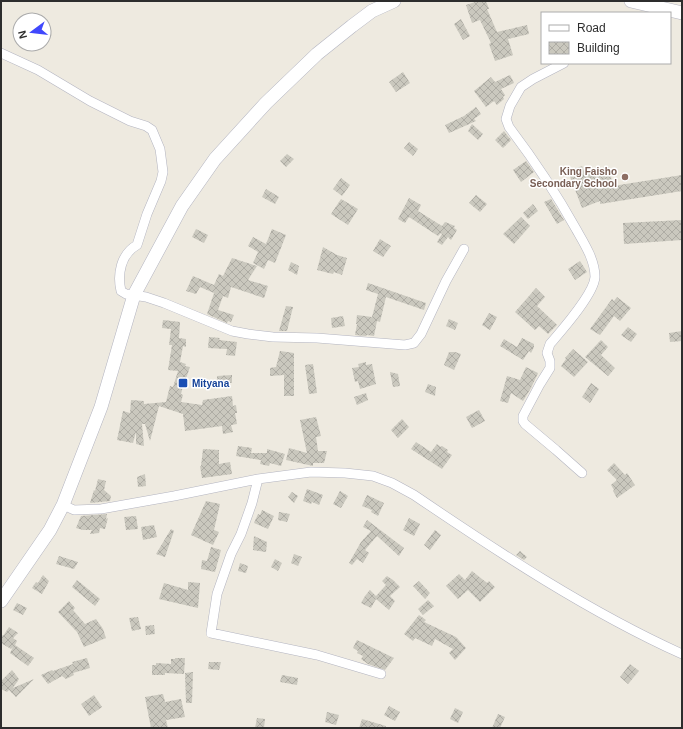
<svg xmlns="http://www.w3.org/2000/svg" width="683" height="729" viewBox="0 0 683 729" font-family="Arial,sans-serif">
<defs>
<pattern id="building-cross-hatch" width="8" height="8" patternUnits="userSpaceOnUse"><rect width="8" height="8" fill="#cac8be"/><path d="M0 0l8 8M0 8l8-8" fill="none" stroke="#aeaca4"/></pattern>
</defs>
<rect width="100%" height="100%" fill="#eeeae0"/>
<!-- building -->
<path fill="url(#building-cross-hatch)" d="M478,1H486L489,9H487L497,32L527,25L529,34L508,39L513,55L495,61L489,44L491,43L480,20L472,23L466,5Z
M461,19L470,36L463,40L454,24Z
M403,72L410,83L396,92L389,82Z
M510,75L514,83L501,89L505,95L503,97L504,99L497,105L494,101L486,107L474,91L491,77L495,82Z
M476,107L481,114L474,119L476,121L449,133L445,125L464,116Z
M472,124L483,134L478,140L468,131Z
M504,131L511,140L503,148L495,140Z
M409,142L418,149L413,156L404,148Z
M287,154L294,159L286,167L280,161Z
M526,161L534,172L521,182L513,170Z
M582,166L584,171L609,167L613,186L682,175V191L600,204V201L582,208L568,171Z
M341,178L350,185L342,196L333,189Z
M266,189L279,197L275,204L262,197Z
M476,195L487,204L480,212L469,203Z
M409,198L421,205L418,211L442,226L445,222L455,226L454,228L457,230L451,240L448,237L442,245L437,242L442,234L441,233L438,236L409,217L405,223L398,219Z
M341,199L358,209L348,225L331,214Z
M551,199L564,220L557,224L544,202Z
M533,204L538,211L528,219L523,213Z
M521,217L530,226L514,244L503,234Z
M682,220V240L624,244L623,223Z
M196,229L208,235L204,243L192,237Z
M272,229L286,235L275,263L268,260L264,269L253,263L258,252L248,246L253,237L266,244Z
M380,239L391,246L383,257L373,251Z
M323,247L337,255L347,258L342,275L334,272L333,274L317,270Z
M232,258L257,266L248,280L268,286L264,298L231,287L228,298L223,296L218,310L234,315L231,322L228,321L227,323L207,314L214,293L200,287L196,294L186,291L193,276L214,285L219,274L223,276Z
M580,261L587,272L575,280L568,269Z
M291,262L299,266L297,275L288,270Z
M368,283L426,303L424,310L386,297L380,322L377,321L374,336L367,335L366,336L355,335L357,324H356L357,315L372,317L378,294L366,290Z
M536,288L545,297L537,306L557,325L548,334L539,326L535,330L515,312Z
M617,297L631,308L620,321L614,316L600,335L590,329L612,299L614,301Z
M286,306L293,307L287,331H279Z
M489,313L497,317L490,330L482,325Z
M343,316L345,326L332,328L331,318Z
M449,319L458,323L455,330L446,326Z
M163,320L180,322L179,338L186,339V347L183,346L180,362L186,364L185,366L190,367L182,390L181,394L183,395L181,402L202,405L203,400L232,396L233,406L236,405L237,413H235L237,424L231,425L233,432L223,434L222,426L185,431L183,414L159,406L150,441L145,424H142L144,446L136,444V432L133,443L117,440L123,411L130,413L131,400L144,401V404L166,402L170,386L173,387L178,371L168,370L172,345H169L171,329L162,328Z
M628,327L637,334L631,342L621,335Z
M682,331V341L670,342L669,333Z
M209,337L220,338L219,340L237,342L235,356L226,355L227,349L208,348Z
M522,338L534,344V347L531,353L529,351L523,360L500,346L504,339L517,347Z
M601,340L608,347L601,355L615,368L608,376L585,357Z
M573,349L588,362L574,377L561,366L566,359L565,358Z
M280,351L294,353V396H284V375L270,376V368L276,367Z
M449,352H455L461,354L454,370L444,365Z
M366,362V365L372,364L376,384L360,389L358,381L355,382L352,368L359,367L358,364Z
M313,364L317,393L309,394L305,365Z
M526,367L538,373L531,388L523,401L511,393L508,403L500,401L507,376L520,380Z
M390,372L398,374L400,386L393,387Z
M232,375V383H217V376Z
M591,383L599,389L590,403L582,397Z
M428,384L436,387L435,396L425,392Z
M366,393L368,400L357,405L354,397Z
M479,410L485,421L472,428L466,417Z
M316,417L321,436L316,437L318,451H327L324,463H313V466L286,460L289,448L307,453L300,420Z
M402,419L409,427L398,438L391,430Z
M416,442L431,452L437,444L441,447L442,446L448,450L447,452L452,455L442,469L411,449Z
M238,446L252,448L251,453H267V449L285,454L281,466L270,463L269,466L260,464L261,460L236,456Z
M203,449L219,450V464L230,462L232,474L202,478L200,466H201Z
M614,463L625,475L627,473L635,485L617,498L613,491L614,490L611,485L617,480L607,470Z
M145,474L146,486L138,487L137,477Z
M98,479L106,481L104,490L111,496L110,501L90,503L94,490L95,491Z
M307,489L323,495L319,505L312,502L311,504L303,501Z
M340,491L348,496L341,508L333,504Z
M292,492L298,496L294,503L288,497Z
M367,495L384,503L378,516L371,512L372,510L362,506Z
M206,501L220,504L214,530L219,532L213,545L191,535Z
M262,510L274,516L268,529L254,523L258,514L260,515Z
M279,512L290,514L287,522L278,520Z
M107,514L106,519L108,518L105,529L100,528L99,533L90,534L92,530H83L76,528L81,516Z
M136,516L138,529L126,530L124,517Z
M409,518L420,524L414,536L403,530Z
M367,520L404,548L399,556L377,536L365,550L369,553L363,563L357,559L352,565L349,563L361,542L371,531L363,527Z
M154,525L157,537L143,540L141,527Z
M171,529L174,531L165,557L156,554Z
M435,530L441,535L430,550L424,545Z
M254,536L267,542L266,552L253,550Z
M211,547L221,550L215,572L201,569L202,560L207,561Z
M520,551L527,557L524,560L516,555Z
M294,554L302,557L298,566L291,563Z
M59,556L78,562L74,569L56,564Z
M275,559L282,563L278,571L271,567Z
M240,563L248,566L246,573L238,571Z
M472,571L487,583L489,581L495,587L480,602L468,590L458,599L446,586L459,574L465,580Z
M43,575L49,581L42,594L32,588L36,582L38,583Z
M387,576L393,580L400,587L390,596L395,601L389,610L376,599L371,608L361,603L365,596L370,590L376,596L386,585L382,581Z
M77,580L100,599L95,606L72,587Z
M419,581L430,593L425,599L413,586Z
M188,582L200,583L198,608L159,599L164,583L188,590Z
M428,600L434,606L423,615L418,609Z
M69,601L75,608L73,610L85,624L96,619L103,629L106,638L84,647L77,632L58,612Z
M17,603L27,608L23,615L13,610Z
M419,615L426,620L424,622L456,637L466,648L455,660L449,653L453,649L435,639L432,646L415,638L413,641L404,634Z
M138,617L141,629L132,631L129,618Z
M154,625L155,634L146,635L145,626Z
M9,627L18,633L13,638L17,641L15,645L34,658L28,666L10,653L13,647L11,649L1,643V634L3,636Z
M357,640L394,658L385,670L368,664L361,659L363,656L357,653L358,651L353,648Z
M87,658L90,668L73,673L74,675L66,679L62,676L48,684L41,675L52,670L53,671L73,664L72,662Z
M175,658H185L184,674L165,673V675H152V665H156V663L171,664V659H175Z
M209,662H221L219,670L208,669Z
M630,664L639,671L628,684L620,677Z
M12,670L19,679L13,688L34,679L16,697L9,690L7,692L1,689V681Z
M193,672L192,703H186L185,673Z
M282,675L298,678L297,685L280,682Z
M163,694L165,702L181,699L185,717L166,720L168,728H151L145,697Z
M94,695L102,707L89,716L81,704Z
M389,706L400,712L395,721L384,715Z
M455,708L463,712L458,723L450,719Z
M327,712L339,715L336,725L325,722Z
M498,714L505,717L500,728H492Z
M257,718L265,719L264,728H255Z
M362,719L386,726L385,728H359Z"/>
<g fill="none" stroke-linecap="round" stroke-linejoin="round">
<defs>
<path id="street" d="M1,53L38,70L90,101L130,121L146,126L152,130L160,149L163,172L161,181L147,214L137,245C121,254 117,274 121,291L126,294L146,297L164,303L232,331L248,334L273,337L317,338L405,345L414,343L421,334L446,281L464,249
M564,63L533,79L521,87L510,106L506,119L509,127C534,160 556,193 576,229C584,243 595,260 595,277C594,294 562,330 550,344L547,353L550,361V368L540,384L523,416V421L525,424L556,450L582,473
M258,479L252,503L241,534L231,554L217,594L211,633L317,655L381,674
M63,505L74,510L101,509L174,496L258,479L311,472L345,473L373,476L392,483L414,495C498,552 589,612 682,654"/>
<path id="secondary" d="M631,1L682,13
M1,601L50,530L63,505L101,407L134,295L182,206L215,159L266,103L317,54L352,26L372,11L394,1"/>
</defs>
<!-- street casing -->
<use href="#street" stroke="#b3b4c0" stroke-width="10"/>
<!-- secondary casing -->
<use href="#secondary" stroke="#b3b4c0" stroke-width="14"/>
<!-- street -->
<use href="#street" stroke="#fff" stroke-width="9"/>
<!-- secondary -->
<use href="#secondary" stroke="#fff" stroke-width="13"/>
</g>
<!-- markers -->
<circle fill="#8d6e63" stroke="#fff" stroke-width="1.5" cx="625" cy="177" r="4"/>
<rect fill="#1a4fb4" stroke="#fff" stroke-width="1.5" x="178" y="378" width="10" height="10" rx="2"/>
<g text-anchor="middle" stroke-width="3" stroke-linejoin="round" paint-order="stroke">
<!-- education labels -->
<g font-size="10" font-weight="bold" fill="#785e54" stroke="#fff" text-anchor="end">
<text x="617" y="175">King Faisho<tspan x="617" dy="12">Secondary School</tspan></text>
</g>
<!-- transit labels -->
<g font-size="10" font-weight="bold" fill="#164399" stroke="#fff" text-anchor="start">
<text x="192" y="387">Mityana</text>
</g>
</g>
<!-- border -->
<rect width="683" height="729" fill="none" stroke="#2d2d2d" stroke-width="4"/>
<!-- legend -->
<rect x="541" y="12" width="130" height="52" fill="#ffffff" stroke="#ababab"/>
<rect x="549" y="25" width="20" height="6" fill="#ffffff" stroke="#ababab"/>
<text x="577" y="32" font-size="12" fill="#2d2d2d">Road</text>
<rect x="549" y="42" width="20" height="12" fill="url(#building-cross-hatch)" stroke="#ababab"/>
<text x="577" y="52" font-size="12" fill="#2d2d2d">Building</text>
<!-- north arrow -->
<g transform="translate(32 32) rotate(255)"><circle r="19" fill="#ffffff" stroke="#ababab"/>
<path d="M0-3L7 15L0 10L-7 15Z" fill="#4048fc"/>
<text y="-6" font-size="11" font-weight="bold" text-anchor="middle" fill="#2d2d2d">N</text>
</g>
</svg>
